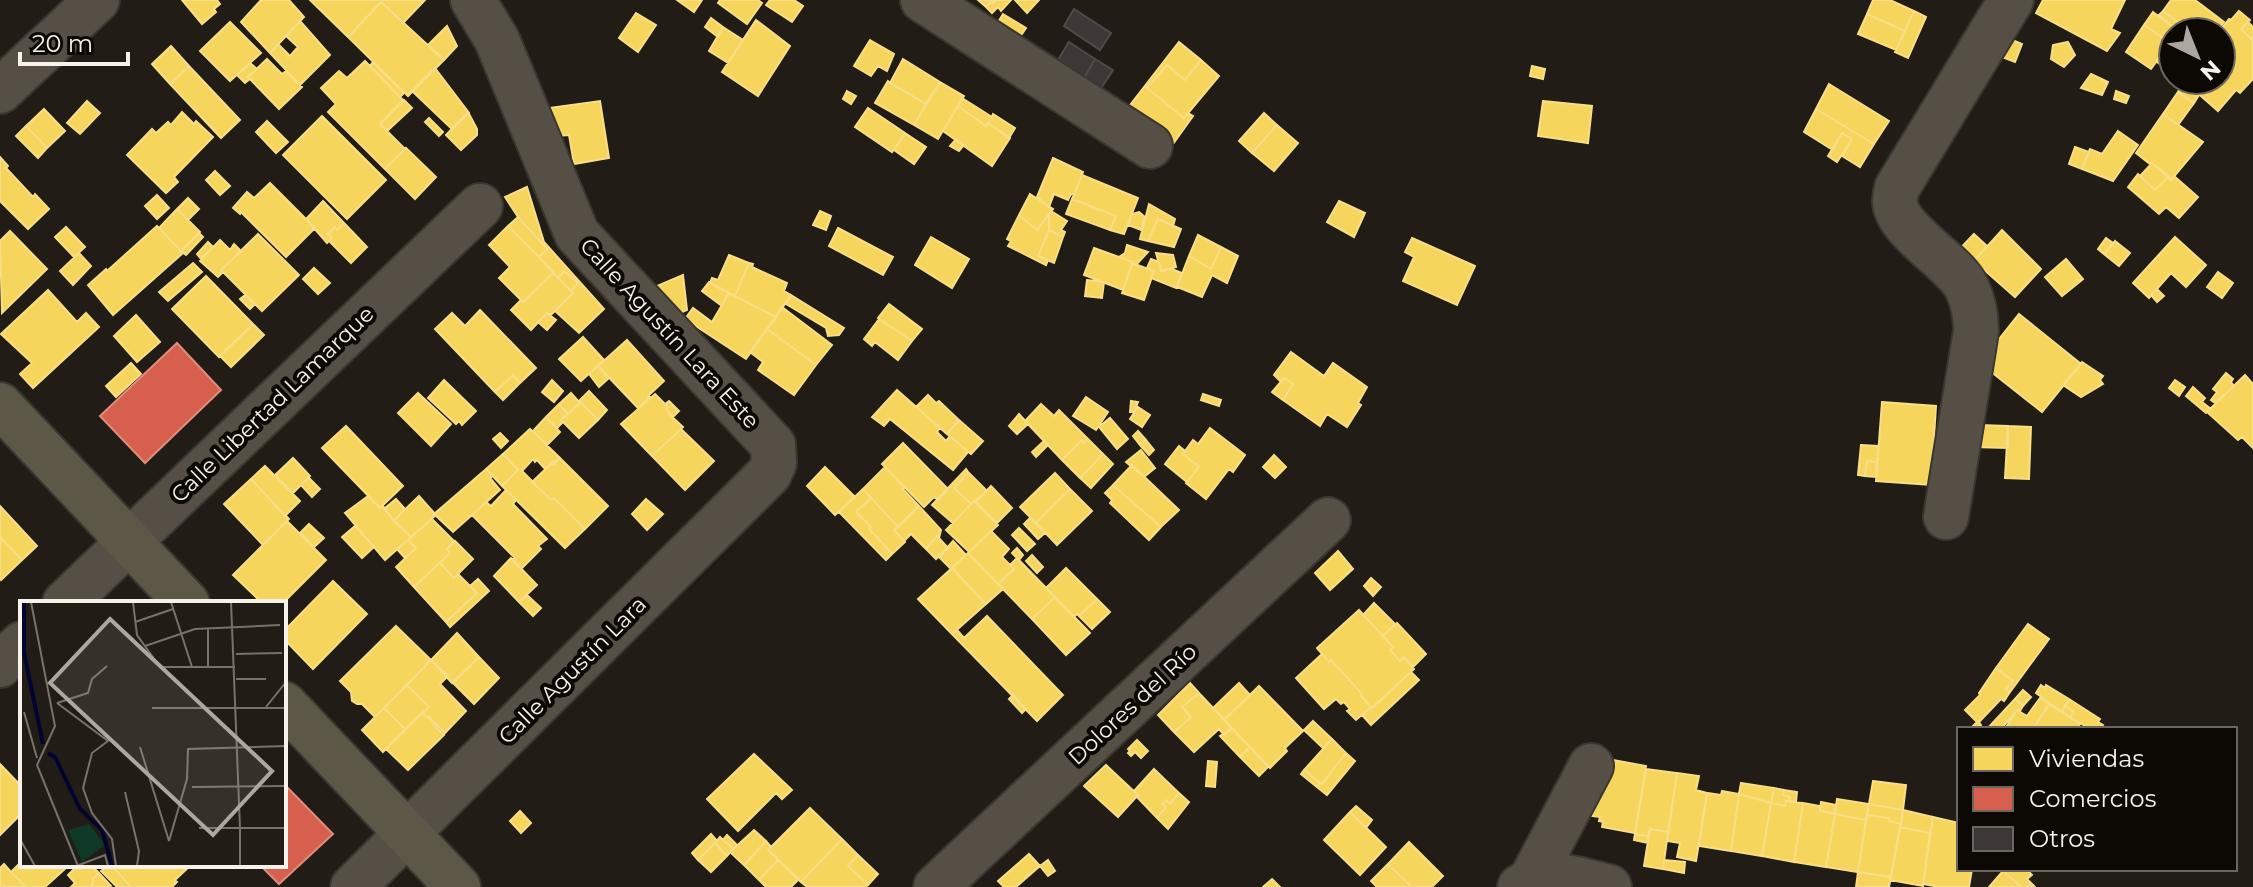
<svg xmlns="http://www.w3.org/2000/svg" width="2253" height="887" viewBox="0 0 2253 887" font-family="Montserrat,sans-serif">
<rect width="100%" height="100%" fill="#211c16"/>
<!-- homes -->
<path fill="#f6d55c" stroke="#f7de87" stroke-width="2" d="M182,0H217L220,4L214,9L216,12L202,24Z
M261,0H289L304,17L270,53L241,22Z
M310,0H383L348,37Z
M383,0H425L403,23L381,2Z
M677,0H702L694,12Z
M720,0H758L762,3L747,24L718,3Z
M770,0H794L803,6L792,22L766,5Z
M978,0H996L993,3L992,1L986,7Z
M996,0H1011L1001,11L998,7L992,13L986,7L992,1L993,3Z
M1015,0H1039L1027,13Z
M1873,0H1890L1914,11L1905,31L1867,14Z
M2043,0H2125L2111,29L2120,33L2107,51L2036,13Z
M2171,0H2195L2224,22L2216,32H2191L2163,11Z
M381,2L444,60L408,96L348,37Z
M1914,11L1926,17L1908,58L1895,52Z
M2163,11L2191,32H2176L2177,30L2159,15Z
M2239,11L2250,20L2241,29L2253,41V79L2240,93L2236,90L2218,111L2185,82L2186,80H2221V32H2219L2229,19L2231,20Z
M2153,12L2177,30L2173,32L2168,41L2144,25Z
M636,13L656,25L638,52L619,38Z
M1003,14L1026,28L1013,47L989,37Z
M1867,14L1905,31L1896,50L1858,34Z
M711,18L723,27L718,37L705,27Z
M756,20L790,46L758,96L722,72Z
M300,21L330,55L300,85L270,53L278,44L290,56L298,47L286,36Z
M230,22L261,53L230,81L200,51Z
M2248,22L2253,27V41L2241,29Z
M2144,25L2170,43L2151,69L2126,52Z
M447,26L457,46L444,60L428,45Z
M723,27L743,40L728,63L709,51Z
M2173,35V74L2157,62Z
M2003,36L2022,44L2015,62L1994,54Z
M870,40L894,54L887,71L878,66L871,76L854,66Z
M1179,42L1201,60L1185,80L1167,65L1147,88L1184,118L1188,113L1193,116L1168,151L1117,122Z
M2068,42L2075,55L2064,67L2051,59L2053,45Z
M171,46L189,66L170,84L152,64Z
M267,59L282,74L286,71L302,87L279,109L248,77Z
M903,59L940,82L926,104L890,83Z
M1201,60L1219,76L1184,118L1147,88L1167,65L1185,80Z
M365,61L403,100L380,124L405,149L385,169L328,112L336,104L321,88L339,71L347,78Z
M373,62L404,93L400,97L370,66Z
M250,63L257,69L248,77L250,79L245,83L237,75Z
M189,66L240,120L221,138L170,84Z
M1532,66L1545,69L1543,79L1530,76Z
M435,68L469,113L452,129L412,91Z
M2091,74L2108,82L2102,95L2081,88Z
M888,81L926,104L914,125L875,103Z
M940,82L964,96L938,139L914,125Z
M2185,82L2199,95L2194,103L2178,92Z
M1829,84L1889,121L1874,144L1816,109Z
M847,91L856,96L851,104L843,99Z
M2116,91L2129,96L2126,103L2114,99Z
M2178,92L2194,103L2178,125L2163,114Z
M962,98L992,117L993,114L1015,128L1009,138L988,123L986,126L958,106Z
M404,100L412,108L387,131L380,124Z
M87,101L100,113L80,134L67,123Z
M600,101L609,158L574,164L569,135L558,136L549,108Z
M1543,101L1592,106L1588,143L1538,136Z
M958,106L986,126L988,123L1010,138L992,166L943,131Z
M868,108L905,133L892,152L855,127Z
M44,109L65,131L47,148L26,126Z
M1816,109L1874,144L1860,167L1842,156L1852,139L1842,133L1833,150L1804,132Z
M182,112L194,124L196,121L213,137L174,177L178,182L166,193L127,155L152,129L156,133L168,122L171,125Z
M468,112L477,129V135L461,150L446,135Z
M1264,113L1277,125L1252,153L1239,141Z
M2163,114L2203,142L2171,180L2152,163L2150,164L2136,153Z
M322,116L386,180L347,219L283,155Z
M429,118L443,132L439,136L425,122Z
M267,121L288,142L276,153L256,132Z
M1277,125L1298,143L1274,171L1252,153Z
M26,126L47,148L38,158L16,136Z
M2118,131L2138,145L2113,181L2082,169L2090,149L2102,154Z
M905,133L926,147L914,164L894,150Z
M1842,133L1852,139L1837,162L1828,156Z
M956,139L964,145L959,151L950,146Z
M2075,147L2089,152L2082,169L2069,164Z
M406,148L436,177L415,199L385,169Z
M0,157L8,166L6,168L33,197L35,194L49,209L28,229L0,201Z
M1053,158L1083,172L1074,195L1071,194L1068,200L1054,194L1049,207L1037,197Z
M2152,163L2169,176L2155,190L2140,176Z
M215,171L230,186L220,195L206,180Z
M2138,174L2155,190L2168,177L2171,180L2174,176L2198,197L2179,218L2166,207L2159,214L2128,187Z
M1082,175L1138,198L1124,234L1110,230L1116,216L1072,199Z
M270,183L315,228L286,257L241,212L240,214L233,208L247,192L254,198Z
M527,187L544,242L604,309L579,333L555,311L573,293L571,291L578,283L564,271L558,278L539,257L547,249L518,217L505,197Z
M1030,194L1053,209L1037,230L1019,215Z
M157,195L169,208L157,219L145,206Z
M188,198L199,209L188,220L177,209Z
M1072,199L1116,216L1110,230L1066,214Z
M323,201L344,223L337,230L335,227L328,234L332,238L327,243L306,219Z
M1339,201L1365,213L1354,237L1327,222Z
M1149,204L1175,219L1173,226L1158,219L1148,241L1140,239Z
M177,209L200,232L181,251L159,228Z
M820,211L831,216L826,230L813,225Z
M1051,211L1067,221L1061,230L1065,232L1063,237L1049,230V214Z
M1139,212L1145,217L1141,230L1128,225L1132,214Z
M1049,214V230L1038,256L1048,260L1046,265L1008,246L1011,241L1007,239L1019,215L1037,230Z
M518,217L547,249L539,257L508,226Z
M1158,219L1181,229L1174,247L1148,241Z
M344,223L367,247L351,263L329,241L332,238L328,234L335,227L337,230Z
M157,226L183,253L113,315L88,285L106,269L107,271Z
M508,226L554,272L523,302L499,278L510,267L489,245Z
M66,227L85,247L74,257L55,237Z
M838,228L893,257L883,275L829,246Z
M1049,230L1063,237L1054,263L1038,256Z
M2002,230L2041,269L2015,297L1974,261Z
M10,231L47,269L2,313L0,241Z
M199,233L203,237L186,255L181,251Z
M258,234L299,275L262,311L221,270Z
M1974,234L1987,246L1974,261L1977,264L1970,271L1953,256Z
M1198,235L1221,247L1211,269L1189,256Z
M931,237L969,259L952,288L915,265Z
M2175,237L2206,265L2186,287L2171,273L2149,298L2133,283Z
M1412,238L1475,266L1457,305L1403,281L1414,257L1405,252Z
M2106,238L2113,243L2104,254L2098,249Z
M220,240L230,250L234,244L241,251L221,270L223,272L218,277L200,261Z
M2115,241L2130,253L2119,266L2104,254Z
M208,242L213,247L201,259L197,254Z
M1127,245L1148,252L1136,265L1132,263L1133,262L1119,257L1125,253Z
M1221,247L1238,256L1227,283L1212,275L1202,297L1177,287L1189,256L1211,269Z
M1094,248L1133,262L1123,290L1084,275Z
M79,253L91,266L73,285L60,271Z
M1156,253L1173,255L1176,267L1161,271Z
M729,255L749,263L735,296L710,283L712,278L718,280Z
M1151,259L1159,262L1161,271L1172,269L1182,273L1176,288L1151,278L1154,271L1147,268Z
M2066,259L2083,279L2062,296L2045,277Z
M193,263L202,272L168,301L159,292Z
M749,263L753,264L752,267L787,283L784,291L791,295L776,317L735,296Z
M1132,263L1154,271L1144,300L1122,293Z
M314,268L330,283L318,294L303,279Z
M564,271L578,283L571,291L558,278Z
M2218,272L2233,283L2222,298L2207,287Z
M553,273L573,293L552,314L549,315L547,313L531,330L511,310L521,300L523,302Z
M683,275L687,310L678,314L655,287Z
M206,276L253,324L219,357L172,309Z
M1087,280L1104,282L1102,298L1085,296Z
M709,282L729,293L722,306L702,291Z
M2157,289L2164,296L2157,302L2151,295Z
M48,290L77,322L86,313L99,327L33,388L20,374L32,363L1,334Z
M729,293L776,317L746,359L685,319L693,308L712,322Z
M245,295L255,304L250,309L240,299Z
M791,295L844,328L839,335L828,336L826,328L786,304Z
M889,304L922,329L912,341L878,318Z
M782,307L832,345L816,365L767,329Z
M480,310L536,368L520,383L513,375L495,392L435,329L452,313L465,326Z
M547,313L556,320L547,330L538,322Z
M2019,314L2081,364L2042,412L1980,363Z
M136,315L160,342L137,362L114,336Z
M879,319L912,341L898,360L875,342L872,346L864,339Z
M253,324L264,335L231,367L220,356Z
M767,329L816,365L794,395L758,370L763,362L750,352Z
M583,337L604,360L581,381L559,359Z
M627,340L664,381L648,396L650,397L638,408L598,366Z
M1291,352L1324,376L1333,363L1367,387L1358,403L1361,405L1347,427L1327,414L1320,426L1283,400L1293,384L1284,378L1280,381L1274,375Z
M2082,362L2103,376L2100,380L2103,384L2081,397L2063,385Z
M131,363L141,374L116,397L106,386Z
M598,366L609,378L599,387L589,374Z
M2226,373L2233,379L2231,382L2234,386L2215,403L2211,400L2217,392L2213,389Z
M513,375L520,383L503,400L495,392Z
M2245,375L2253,384V448L2242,437L2238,440L2207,412Z
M1284,378L1293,384L1283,400L1272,392Z
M444,380L476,411L462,425L459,421L456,424L428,398Z
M552,380L563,391L554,402L542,392Z
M2175,380L2185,387L2179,396L2169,388Z
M2193,387L2205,398L2202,402L2211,409L2206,413L2186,396Z
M897,390L940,428L937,432L946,441L950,436L968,452L953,470L890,419L884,426L872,417Z
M589,391L607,410L598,420L579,401Z
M418,393L451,424L431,446L398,413Z
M571,393L580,403L568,414L559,404Z
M655,394L668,407L666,409L669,414L683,427L652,456L621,424Z
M1203,394L1221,400L1219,406L1201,400Z
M928,395L936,403L939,401L959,420L947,434L916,407Z
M1086,397L1108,412L1096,430L1073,416Z
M669,401L679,411L673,417L666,409L668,407L665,404Z
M1131,401L1138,402L1134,412H1130Z
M581,402L598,420L579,438L561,420Z
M1882,402L1936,406L1931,485L1876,481Z
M559,404L568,414L561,420L563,422L557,428L546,417Z
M1041,404L1054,416L1059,410L1088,439L1084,443L1082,440L1062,460L1025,421Z
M1138,407L1150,415L1142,427L1130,419Z
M1019,414L1028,424L1017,434L1009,426Z
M546,417L560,432L547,445L533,431Z
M1110,418L1128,439L1117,449L1099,427Z
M959,420L983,441L971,454L947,434Z
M1979,425L2008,426V448L1974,447Z
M346,426L403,486L380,508L322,448Z
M2008,426L2031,427L2029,479L2005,478Z
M1210,428L1245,455L1233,472L1229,469L1206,499L1186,483L1199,467L1183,454L1193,440L1198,444Z
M530,429L560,458L545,469L537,460L535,462L533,459L522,471L551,500L554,498L585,529L565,548L502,486L518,470L503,454Z
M681,429L714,461L685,490L652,456Z
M1138,431L1146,440L1140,445L1133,436Z
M500,433L508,441L501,448L493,439Z
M1088,439L1103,454L1080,478L1062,460L1082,440L1084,443Z
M1146,440L1154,450L1149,455L1140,445Z
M1044,441L1048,445L1036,457L1032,452Z
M903,443L948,489L938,500L934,497L924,507L882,464Z
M1861,445L1878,446L1877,462L1867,461L1865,476L1858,475Z
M1179,446L1185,451L1183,454L1199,467L1187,482L1165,464Z
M1141,450L1155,468L1144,477L1126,462Z
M503,454L518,470L502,486L486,469Z
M1103,454L1113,464L1091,488L1080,478Z
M1274,455L1286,467L1275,478L1263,467Z
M293,458L310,476L293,493L275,475Z
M560,458L608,506L585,529L554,498L551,500L532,482L553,462L554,464Z
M1867,461L1877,462L1876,477L1865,476Z
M1132,465L1179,510L1161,527L1113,485Z
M265,466L300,501L285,516L251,479Z
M825,467L855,497L835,515L807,486Z
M885,467L905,488L903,489L919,506L898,527L863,489Z
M486,469L493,476L490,478L500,490L453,532L434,514Z
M966,469L968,472L954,488L971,504L953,523L932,505Z
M968,472L987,491L971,504L954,488Z
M1055,473L1070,489L1036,523L1020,507Z
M309,478L320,489L312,497L301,485Z
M251,479L289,519L263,545L224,504Z
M1113,485L1161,527L1149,540L1110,503L1112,500L1105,493Z
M991,486L1012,508L997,523L976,502Z
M863,489L871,498L856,512L871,527L869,529L890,551L892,554L886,560L839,512Z
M1070,489L1092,511L1057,545L1036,523Z
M506,490L516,500L513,504L547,539L538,546L541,549L521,569L512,560L515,558L472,515L486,502L491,506Z
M368,496L380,508L382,506L385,508L394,521L411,537L385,560L345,513Z
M419,496L436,515L411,537L394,520Z
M871,498L898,527L894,530L905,542L892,554L869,529L871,527L856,512Z
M396,499L405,509L394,521L384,509Z
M646,499L663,514L647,530L632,514Z
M974,501L998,525L969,552L946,530Z
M0,506L37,546L22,560L0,537Z
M919,506L941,530L939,538L937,536L926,549L911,534L904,541L894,530Z
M1030,518L1045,533L1038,539L1024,524Z
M432,519L454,541L447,549L450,553L414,587L396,567L416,548L408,540Z
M287,521L326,560L283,603H262L233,575Z
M309,524L324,538L314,547L300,533Z
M355,526L374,547L362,558L342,537Z
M1019,528L1035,544L1027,551L1012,535Z
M991,531L1009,549L1002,557L1014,569L998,584L968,553Z
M937,536L948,548L936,559L926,549Z
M0,537L22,560L1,580L0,579Z
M408,540L416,548L405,558L397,549Z
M455,541L473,559L454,578L440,563L450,553L447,549Z
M953,541L966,555L951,569L939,557Z
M1017,548L1023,555L1019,560L1012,553Z
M1338,551L1353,569L1330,590L1315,573Z
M968,553L1003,589L986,604L952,568Z
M1032,555L1043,567L1037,573L1026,561Z
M511,558L537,585L519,602L494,576Z
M1017,558L1055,597L1032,619L998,584L1014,569L1010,565Z
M440,563L454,578L458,574L477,593L446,622L414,587Z
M952,568L986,604L952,634L918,599Z
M1066,568L1097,599L1079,616L1077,614L1074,617L1046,588Z
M1371,578L1381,587L1373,596L1364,586Z
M478,579L489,591L450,627L446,622L477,593L470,586Z
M333,581L367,614L313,669L284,639V631Z
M527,595L541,608L533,616L519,602Z
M1055,597L1090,633L1066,655L1032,619Z
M1097,599L1110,612L1092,629L1079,616Z
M1374,603L1395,624L1383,636L1363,615Z
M1359,610L1393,647L1390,650L1400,661L1404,657L1414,669L1372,708L1361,696L1362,694L1331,660L1329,662L1317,648Z
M987,616L1063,695L1037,721L952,634L957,630L964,638Z
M1397,623L1426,654L1413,667L1404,657L1400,661L1390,650L1393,647L1383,636Z
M2028,624L2049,639L2010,692L2006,689L2013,681L1996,668Z
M396,626L431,660L375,717L362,704H357L352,701L351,692L340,681Z
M457,633L479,657L452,683L431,660Z
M1322,654L1329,662L1331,660L1362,694L1361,696L1371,707L1356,720L1347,711L1350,709L1344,702L1341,704L1336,699L1324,709L1296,678Z
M479,657L499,678L474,704L453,683Z
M431,660L448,676L440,684L466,711L445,733L429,717L428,718L422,713L429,707L407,685Z
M1996,668L2013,681L2006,689L2010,692L2004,701L2001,699L1979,722L1981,725L1976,729L1973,726L1977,722L1965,710L1980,695L1979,693Z
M1411,672L1419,680L1371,725L1362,715L1371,707L1372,708Z
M1190,683L1199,693L1182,707L1191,717L1174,732L1158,715Z
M1239,683L1250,695L1224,720L1213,708Z
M407,685L429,707L405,729L384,708Z
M2041,685L2045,688L2046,685L2069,699L2062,712L2036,693Z
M1259,686L1303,731L1285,748L1287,751L1270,768L1224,720Z
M2023,690L2031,697L2023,706L2015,699Z
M1199,693L1232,728L1224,735L1219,729L1194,752L1174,732L1191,717L1182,707Z
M1013,695L1026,709L1022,713L1009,699Z
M2040,698L2049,704L2033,729H2005L2017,710L2027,716Z
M2015,699L2023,706L2020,711L2017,710L2001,729H1987Z
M2069,699L2100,719L2098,722L2103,725L2100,729H2090L2070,717L2074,712L2065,706Z
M2049,704L2080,724L2077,729H2033Z
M2065,706L2074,712L2070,717L2062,712Z
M384,708L405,729L383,752L362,730Z
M422,713L434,722L433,724L444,735L408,770L386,749Z
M1313,721L1332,739L1323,748L1304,730Z
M1232,728L1250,747L1240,757L1220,736L1223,734L1224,735Z
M1332,739L1346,753L1322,784L1304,770Z
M1137,740L1148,751L1141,758L1135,752L1131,756L1128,753L1130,751L1128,749Z
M1250,747L1268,767L1259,776L1240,757Z
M1346,753L1355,761L1327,795L1317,787L1320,783L1322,784Z
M754,754L792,790L782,799L776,793L738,831L707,799Z
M1613,760L1646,766L1635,833L1602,827L1603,822L1599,821L1600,817L1592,816L1599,776L1610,778Z
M1208,761L1217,762L1215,787L1206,786Z
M0,764L22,787V813L0,835Z
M1106,765L1138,795L1118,817L1084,786Z
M1154,769L1179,793L1170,804L1166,800L1162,804L1166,807L1157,818L1137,797L1138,795L1134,791Z
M1646,769L1677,773L1668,832L1650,829L1648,836L1635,834Z
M1304,770L1320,783L1317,787L1301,774Z
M1677,773L1699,776L1696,790L1707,793L1696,861L1677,857L1680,843L1667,841Z
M1873,781L1906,785L1903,810L1869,804Z
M1741,783L1774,788L1771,803L1739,794Z
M1774,788L1784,790L1783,795L1790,797L1789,801H1786L1785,806L1771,803Z
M1784,790L1797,792L1796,802L1789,801L1790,797L1783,795Z
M1722,791L1739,794L1731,851L1699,846L1707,793L1721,795Z
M1179,793L1189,802L1168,829L1157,818L1166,807L1162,804L1166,800L1170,804Z
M1739,794L1771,803L1762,856L1731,851Z
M1837,799L1869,804L1866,820L1835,814Z
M1786,801L1803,803L1794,862L1762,856L1771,803L1785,806Z
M1821,802L1836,805L1834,813L1820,811Z
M1803,803L1820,806V811L1835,814L1826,867L1794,862Z
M1869,804L1903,810L1901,824L1889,821V818L1867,815Z
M1356,806L1372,820L1366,828L1350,812Z
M810,808L842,839L801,882L768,850Z
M1903,810L1933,817L1930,833L1900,827Z
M520,811L531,823L521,833L510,821Z
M1350,812L1386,847L1360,875L1324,840Z
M1835,814L1866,820L1858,872L1826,867Z
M1867,815L1889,818V821L1901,824L1891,877L1858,872Z
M1933,817L1959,823V869H1972L1969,887H1939L1923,884Z
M1900,827L1930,833L1923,886L1890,880Z
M1650,829L1668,832L1663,869L1644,866Z
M754,830L766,841L744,865L730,852Z
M711,834L717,841L698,860L692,853Z
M1635,834L1648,836V843L1634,840Z
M727,835L737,845L733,849L723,840Z
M720,837L733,849L727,856L715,843Z
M842,839L858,855L848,866L868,885L865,887H807L801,882Z
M766,841L771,847L768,850L778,860L759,880L744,865Z
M1409,842L1443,876L1432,887H1412L1388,864Z
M715,843L727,856L711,872L698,860Z
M1029,854L1040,866L1016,887H1004L998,881Z
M858,855L878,874L868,885L848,866Z
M778,860L799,879L791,887H766L759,880Z
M1048,860L1055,871L1048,876L1040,866Z
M1664,860L1685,862L1684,873L1663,869Z
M22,861V865H63L66,868L45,887H26L11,872Z
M4,864L11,872L26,887H0V868Z
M1388,864L1412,887H1377L1371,881Z
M78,865H91L99,873L93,879L92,887H71L75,883L68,875Z
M108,865H111L131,887H117L101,871Z
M111,865H189L190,866L175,880L177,882L172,887H131Z
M2005,869H2026L2032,875L2027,879L2034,886L2021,887L2003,871Z
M2003,871L2021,887H1989Z
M1858,872L1891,877L1889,887H1856Z
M99,873L111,886L110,887H92L93,879Z
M1272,879L1280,887H1263Z"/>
<!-- shops -->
<path fill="#d6604d" stroke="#e08c7c" stroke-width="2" d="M177,343L221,390L145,463L100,416Z
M284,784L333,834L279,884L260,865H284Z"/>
<!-- building -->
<path fill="#3d3836" stroke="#4f4a49" stroke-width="2" d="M1074,9L1111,33L1100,50L1064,26Z
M1069,42L1095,59L1085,77L1091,81L1082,96L1037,68L1044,51L1058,60Z
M1095,59L1113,70L1096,96L1086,89L1091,81L1085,77Z"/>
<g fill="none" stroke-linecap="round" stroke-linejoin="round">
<defs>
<path id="minor" d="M923,0L1150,146
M0,91L97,0
M1946,517L1976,331C1976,317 1973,301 1967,288C1954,261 1895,230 1895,201C1895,196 1896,192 1897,188L2011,0
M65,603L480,206
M0,665L22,644
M1532,878L1591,766
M353,887L769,474L774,463L773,445L577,234L497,40L473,0
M936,887L1328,520
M1520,887C1549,866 1577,880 1609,887"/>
<path id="major" d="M0,405L187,603
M284,704L458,887"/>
</defs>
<!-- minor casing -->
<use href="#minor" stroke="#3a3630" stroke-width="48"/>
<!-- major casing -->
<use href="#major" stroke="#3a3630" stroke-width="48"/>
<!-- minor -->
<use href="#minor" stroke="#554f46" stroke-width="44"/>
<!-- major -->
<use href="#major" stroke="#5d5748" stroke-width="44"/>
</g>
<g text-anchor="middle" stroke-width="8" stroke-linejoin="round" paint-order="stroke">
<!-- street labels -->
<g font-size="22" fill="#f9f2ea" stroke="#0c0804">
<text transform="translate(670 333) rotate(47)" y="8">Calle Agustín Lara Este</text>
<text transform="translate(272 404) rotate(-44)" y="8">Calle Libertad Lamarque</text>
<text transform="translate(572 670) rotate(-45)" y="8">Calle Agustín Lara</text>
<text transform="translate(1132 704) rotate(-43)" y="8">Dolores del Río</text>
</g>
</g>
<!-- overview -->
<g transform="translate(20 601)">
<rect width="266" height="266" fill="#211c16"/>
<path d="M69,223L85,244L62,261L48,229Z" fill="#0e3927"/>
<path fill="none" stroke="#03032f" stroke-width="4" d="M4,1V52L23,143M28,152L35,156L60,208L82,229L92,265"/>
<path fill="none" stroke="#77726b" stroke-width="2" d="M11,1L35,125L17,164L58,265M113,1L117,34L140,66H215M151,1L172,66M211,1L220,227H266M115,21L153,8M188,27V66M125,45L175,28L260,24M216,53L262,52M216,78H246M37,102L88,140L72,152L63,187L72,212L92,238L96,265M37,102L68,92L72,78L87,65M246,106L266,81M132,107H266M4,111L17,157M120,146L149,240M172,186L266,185M105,191L119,250L117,265M179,227H220V265M0,238L15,265M149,240L167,178L168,148L266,145M59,264L85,254L88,265"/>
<path fill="#ada7a0" fill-opacity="0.15" stroke="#ada7a0" stroke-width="4" d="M90,18L252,170L193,234L30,82Z"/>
<rect width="266" height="266" fill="none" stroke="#f9f2ea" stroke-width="4"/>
</g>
<!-- legend -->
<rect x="1957" y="727" width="280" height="144" fill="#0c0804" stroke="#6b6660" stroke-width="2"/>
<rect x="1973" y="747" width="40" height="24" fill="#f6d55c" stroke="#6b6660" stroke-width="2"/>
<text x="2029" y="767" font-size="24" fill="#f9f2ea">Viviendas</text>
<rect x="1973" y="787" width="40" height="24" fill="#d6604d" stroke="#6b6660" stroke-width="2"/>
<text x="2029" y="807" font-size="24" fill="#f9f2ea">Comercios</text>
<rect x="1973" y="827" width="40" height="24" fill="#3d3836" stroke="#6b6660" stroke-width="2"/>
<text x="2029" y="847" font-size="24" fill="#f9f2ea">Otros</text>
<!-- north arrow -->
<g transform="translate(2197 56) rotate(137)"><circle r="38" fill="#0c0804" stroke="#6b6660" stroke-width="2"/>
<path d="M0-6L14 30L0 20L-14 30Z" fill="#ada7a0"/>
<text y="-12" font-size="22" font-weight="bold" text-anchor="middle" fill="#f9f2ea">N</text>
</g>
<!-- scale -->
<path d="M20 52v12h108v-12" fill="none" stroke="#f9f2ea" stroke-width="4"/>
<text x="32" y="52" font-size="24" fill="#f9f2ea" stroke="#0c0804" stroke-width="6" paint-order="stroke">20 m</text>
</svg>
